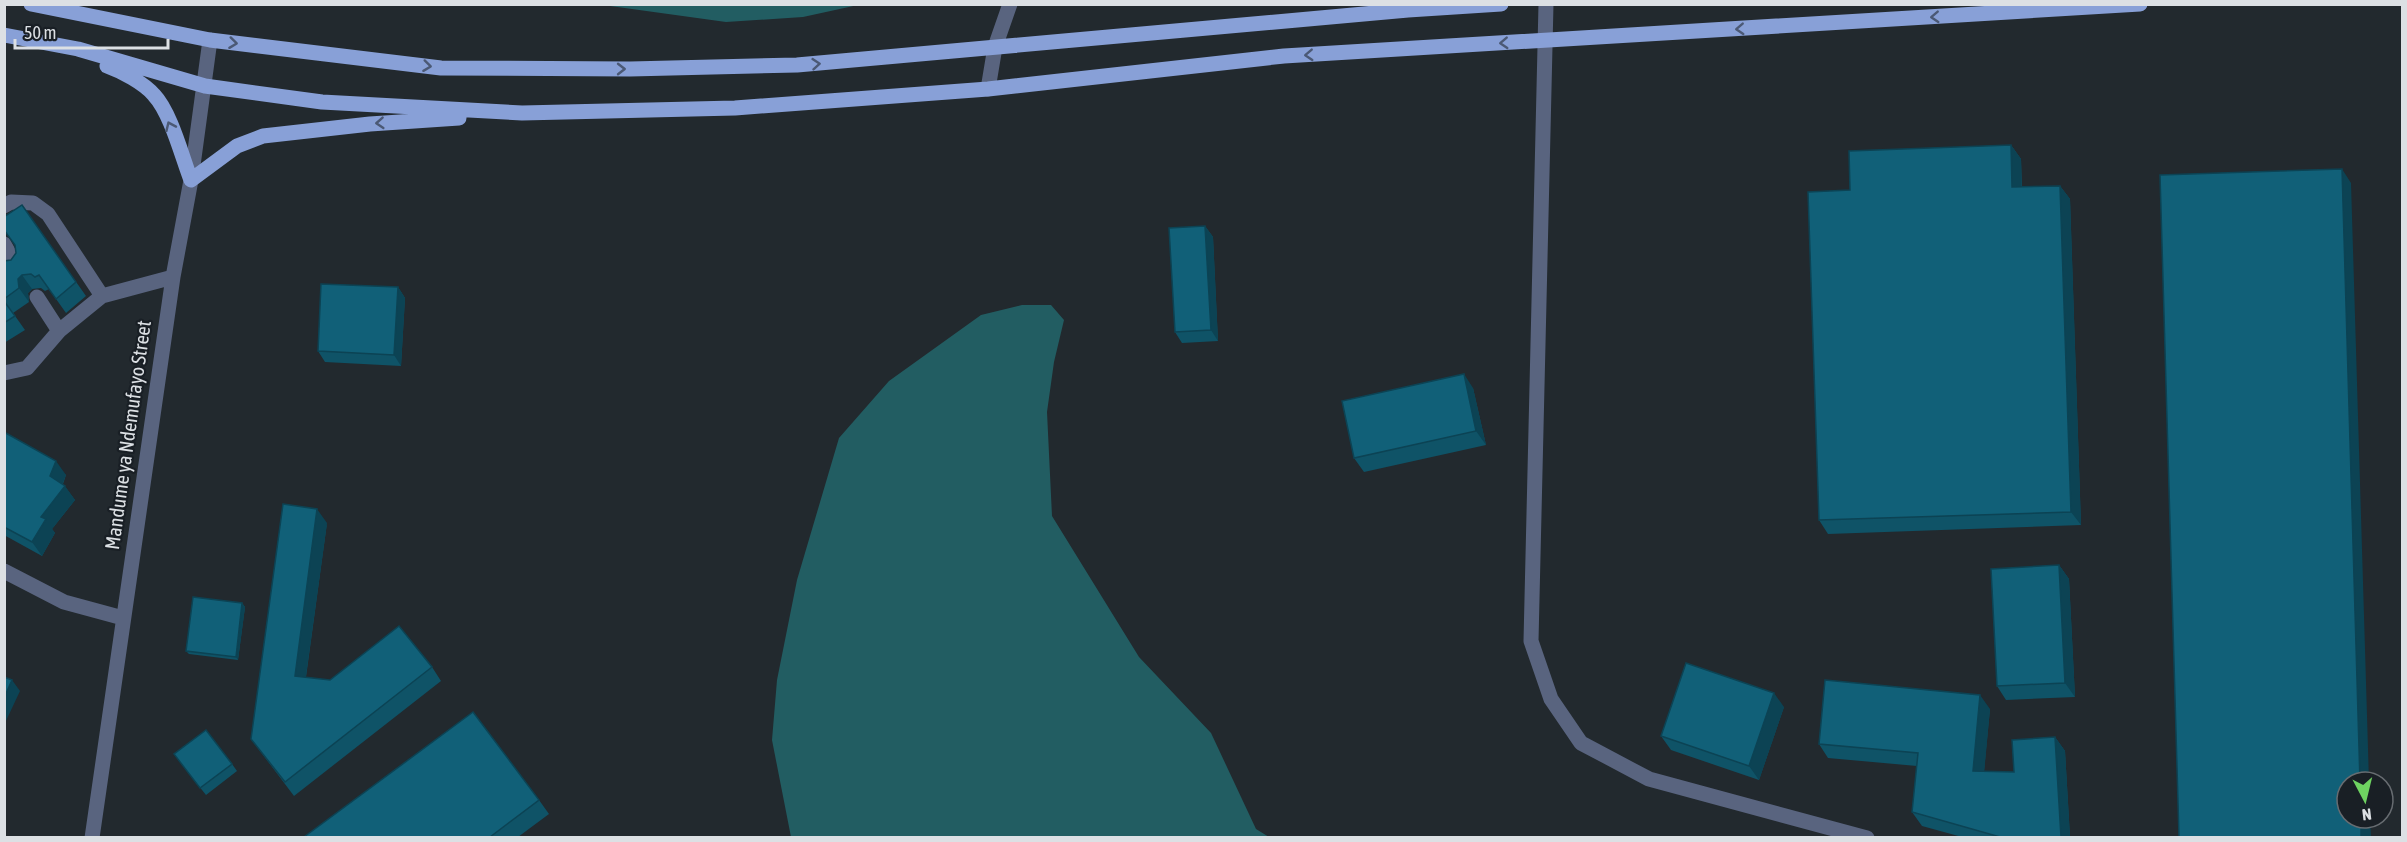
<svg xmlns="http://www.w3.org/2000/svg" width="2407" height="842" viewBox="0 0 2407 842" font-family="'Asap Condensed',sans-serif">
<rect width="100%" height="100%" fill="#22292e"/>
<!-- water -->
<path fill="#225d62" d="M603,5L858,4V5L803,17L726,22Z
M1022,305H1051L1064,320L1054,362L1047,412L1052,516L1139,657L1211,733L1256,829L1269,837H791L772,740L777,680L797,580L839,438L889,381L981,315Z"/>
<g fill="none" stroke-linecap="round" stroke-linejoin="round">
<!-- minor -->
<path stroke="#59647f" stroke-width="15" d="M1546,4L1531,641L1551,699L1581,743L1649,779L1867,838
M988,89L995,47L1010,4
M4,206L11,202L33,203L48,214L102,296
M4,244L16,266
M37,297L59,331
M4,373L27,368L59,331L102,296L173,277
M4,571L64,602L123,618
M92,838L173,277L191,180L210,40"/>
<!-- major -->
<path stroke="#88a0d7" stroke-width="15" d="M31,4L210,40L441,68L630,69L797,65L1408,10L1501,4
M4,35L78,49L205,86L322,102L522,113L735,108L988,89L1284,56L2140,4
M107,66C121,71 144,83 154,95C171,113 182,157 191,180L237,146L263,136L370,124L459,118"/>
</g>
<!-- wall -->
<path fill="#0f5367" d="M2011,145L2021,159L2022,187L2060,186L2070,199L2081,525L1828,534L1819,520L1850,190Z
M22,205L86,296L66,313L49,289L45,291L41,288L32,289L28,293L29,302L13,313L25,330L4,343V261L11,260L16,253Z
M1205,226L1213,237L1218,341L1182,343L1175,332Z
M398,287L405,298L401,366L325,362L318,351Z
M1473,388L1486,445L1364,472L1354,458Z
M4,432L66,475L63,484L75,500L52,529L55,533L42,556L4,535Z
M327,523L306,677L330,680L432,667L441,681L294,796L251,739Z
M2059,565L2069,579L2075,697L2006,700L1997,686Z
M242,603L245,607L238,660L189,654L186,651Z
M1784,707L1759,780L1671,750L1661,736Z
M1990,709L1984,771L2014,772L2055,737L2065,751L2070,837H1962L1922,826L1912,812L1917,766L1828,758L1819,744Z
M179,761L232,764L237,771L206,795Z
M539,800L549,814L518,837H304Z"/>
<!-- shaded-wall -->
<path fill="#0c4354" d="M2011,145L2021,159L2022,201L2012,187Z
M2342,169L2351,183L2369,782H2360Z
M2060,186L2070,199L2081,525L2071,512Z
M1205,226L1213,237L1218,341L1211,330Z
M22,275L32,289L28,293L29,302L19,288L18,279Z
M398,287L405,298L401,366L394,355Z
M1464,374L1473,388L1486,445L1476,431Z
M56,461L66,475L60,490L50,476Z
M65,486L75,500L52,529L55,533L42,556L32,542L41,517Z
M317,509L327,523L304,690L295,676Z
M2059,565L2069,579L2075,697L2065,683Z
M242,603L245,607L238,660L236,657Z
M12,680L20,691L5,723L4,722V698Z
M1774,693L1784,707L1759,780L1749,766Z
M1980,695L1990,709L1983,785L1973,771Z
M2055,737L2065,751L2070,837H2061Z
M2361,818H2370L2371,837H2361Z"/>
<!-- building -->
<path fill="#116078" stroke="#0c4354" stroke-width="1.5" d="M2011,145L2012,187L2060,186L2071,512L1819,520L1808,192L1850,190L1849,151Z
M2342,169L2360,782H2347V818H2361V837H2179L2160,175Z
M22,205L76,282L56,299L39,275L35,277L31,274L22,275L18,279L19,288L4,299V261L11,260L16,253L15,245L4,230V217Z
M1205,226L1211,330L1175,332L1169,228Z
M321,284L398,287L394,355L318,351Z
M4,301L15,316L4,323Z
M1464,374L1476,431L1354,458L1342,401Z
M4,432L56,461L50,476L65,486L41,517L46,519L32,542L4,527Z
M283,504L317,509L295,676L330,680L399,626L432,667L285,782L251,739Z
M2059,565L2065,683L1997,686L1991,569Z
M193,597L242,603L236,657L186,651Z
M1686,663L1774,693L1749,766L1661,736Z
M4,677L12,680L4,698Z
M1825,680L1980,695L1973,771L2014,772L2012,740L2055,737L2061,837H2000L1912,812L1918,753L1819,744Z
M473,712L539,800L490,837H304Z
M206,730L232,764L200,788L174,754Z"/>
<!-- one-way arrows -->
<defs><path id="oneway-chevron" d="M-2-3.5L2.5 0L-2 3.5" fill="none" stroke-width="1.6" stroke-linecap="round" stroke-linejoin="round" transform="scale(1.5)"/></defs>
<g stroke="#4b5975">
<use href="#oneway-chevron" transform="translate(1935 17) rotate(177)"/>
<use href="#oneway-chevron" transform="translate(1740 29) rotate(177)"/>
<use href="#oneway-chevron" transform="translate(233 43) rotate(7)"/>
<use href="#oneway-chevron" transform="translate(1504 43) rotate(177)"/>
<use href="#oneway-chevron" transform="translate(1309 55) rotate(177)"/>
<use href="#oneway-chevron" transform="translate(816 64) rotate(-5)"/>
<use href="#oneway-chevron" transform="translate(427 66) rotate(7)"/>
<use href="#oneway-chevron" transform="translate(621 69)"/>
<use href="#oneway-chevron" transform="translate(380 123) rotate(176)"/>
<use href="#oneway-chevron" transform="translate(170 126) rotate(-114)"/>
</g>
<g text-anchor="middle" stroke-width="4.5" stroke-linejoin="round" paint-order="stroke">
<!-- street labels -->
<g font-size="20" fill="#dce0e4" stroke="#191f25">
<text transform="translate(128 435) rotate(-82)" y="7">Mandume ya Ndemufayo Street</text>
</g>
</g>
<!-- border -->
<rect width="2407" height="842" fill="none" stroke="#dce0e4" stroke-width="12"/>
<!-- north arrow -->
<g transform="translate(2365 800) rotate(173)"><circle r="28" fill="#191f25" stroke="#676c71" stroke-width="1.5"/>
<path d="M0-4.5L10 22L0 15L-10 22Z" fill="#6ed361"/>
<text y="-9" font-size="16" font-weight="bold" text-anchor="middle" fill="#dce0e4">N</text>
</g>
<!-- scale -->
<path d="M15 39v9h153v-9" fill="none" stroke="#dce0e4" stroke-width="3"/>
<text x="24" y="39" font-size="18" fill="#dce0e4" stroke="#191f25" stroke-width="4.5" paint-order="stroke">50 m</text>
</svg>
